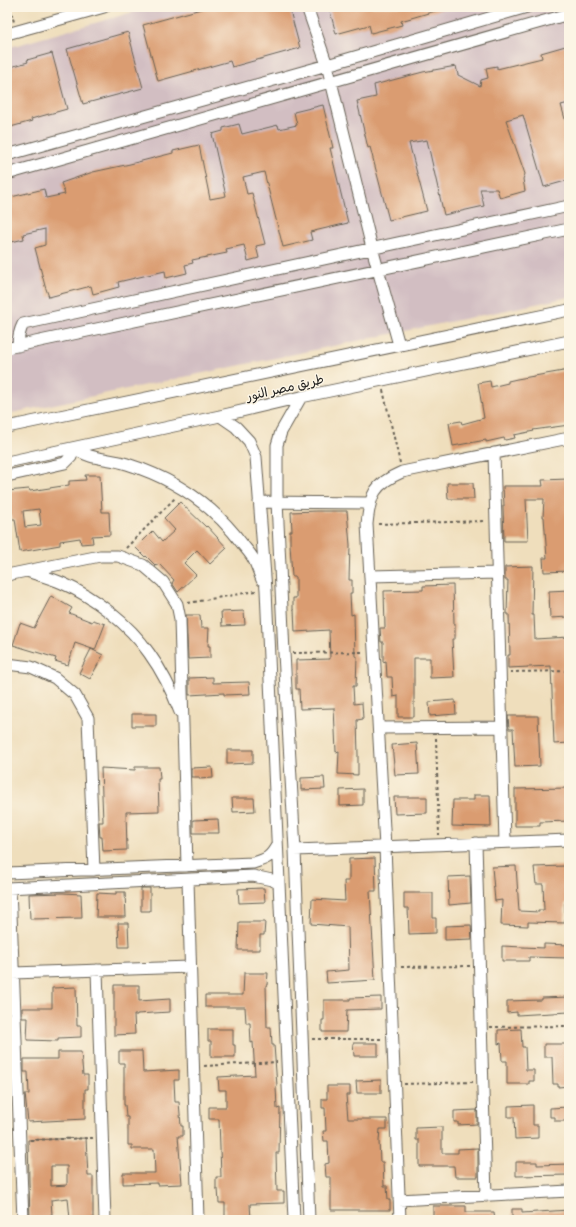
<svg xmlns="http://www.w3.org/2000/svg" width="576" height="1227" viewBox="0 0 576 1227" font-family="'Patrick Hand','Playpen Sans Arabic',sans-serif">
<rect width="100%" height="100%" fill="#fcf5e5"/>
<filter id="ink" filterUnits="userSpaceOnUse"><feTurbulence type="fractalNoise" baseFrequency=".025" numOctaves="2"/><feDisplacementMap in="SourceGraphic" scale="8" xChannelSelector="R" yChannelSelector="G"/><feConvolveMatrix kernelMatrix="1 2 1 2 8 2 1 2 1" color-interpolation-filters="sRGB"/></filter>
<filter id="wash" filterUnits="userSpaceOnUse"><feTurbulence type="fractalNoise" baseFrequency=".012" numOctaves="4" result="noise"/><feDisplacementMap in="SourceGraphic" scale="16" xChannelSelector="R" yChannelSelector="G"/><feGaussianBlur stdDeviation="0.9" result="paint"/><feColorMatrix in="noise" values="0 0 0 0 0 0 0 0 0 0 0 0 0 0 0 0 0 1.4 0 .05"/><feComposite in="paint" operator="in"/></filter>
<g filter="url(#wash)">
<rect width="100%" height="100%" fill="#efdebc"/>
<!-- industrial -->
<path fill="#d2bec2" d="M151,7H569V297L7,414V48Z"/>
<g id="blocks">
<!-- building -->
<path fill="#da9c71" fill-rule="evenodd" d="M208,7H289L300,48L232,67L230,61L158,81L143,25Z
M329,7H442V9L401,21L402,25L371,33L369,25L336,34Z
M128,32L143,88L83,104L67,49Z
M569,45V103L561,105L569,133V180L544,187L523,115L506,120L525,174L523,179L525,191L500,198L497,189H480L484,206L444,215L427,140L409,143L427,211L389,220L370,147L368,148L357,101L376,97L374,85L423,72L456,66L458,75L480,86L481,80L488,78L486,68L497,66V69L542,58L541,53Z
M52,53L67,109L31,119L32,121L7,128V68L28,62L27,60Z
M323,105L333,148H330L348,223L310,232L312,240L283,247L264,172L243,177L247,194L252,193L265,244L256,246L259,258L248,261L244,245L226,249L227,253L192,260L193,263L185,265L187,273L166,278L165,271L118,282L119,287L93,294L91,286L49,297L45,286L35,248L45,245V229L23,234L24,239L7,243V198L44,189L46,198L65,194L61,183L93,172L130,164L173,153V151L199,145L210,199L226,196L212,134L223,131V128L239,124L242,134L278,125L279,129L297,125L294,112Z
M569,370V425L533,430L534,431L514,435L515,438L505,440L504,438L486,442V440L453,446L449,423L461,421L462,424L484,418L478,383L490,381L491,387L508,383V381L517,379Z
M85,475H100L102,512H109L110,535L92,536L93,543L81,544L80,538L60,541V545L20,552L15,519H11V515H7V491L29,489L30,491L69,485V481L86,480ZM39,509L41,525L25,527L23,511Z
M568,479L569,499L568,500L567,523H569V571L544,572L543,558H547L544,517H543L544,499H526L528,541H504L503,506H504L503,486H543L542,480Z
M447,483H473L474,499H448Z
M180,502L206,527L207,526L227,548L210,564L197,550L184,563L196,575L178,592L172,583L174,580L159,564L156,566L146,556L145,557L136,548L153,531L162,542L175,530L164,518Z
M316,511H347L350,545L349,580H352V593H350L351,615L354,614L355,656H357L356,686H353L354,704L362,703L363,719L357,720L358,755V775L338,774L339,751L336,752L334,708L300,709L299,689H296V660L330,659L329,630L295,632L294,610H293V598H296V577H292L290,544V531H292L291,512Z
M533,566L532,615H534L535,639L569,637V743L554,744L551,666L508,668V655H510L509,614H507L508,580H505V567Z
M453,585L454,624H455V639H452L454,677L430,678V658H414V717H398V696L393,697L392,677H387L386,661L383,662V642H381L380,628H385L384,591L423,590V586Z
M569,590V617L550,618L549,591Z
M51,596L72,608L69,613L92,622L93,620L105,624L95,650L75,643L68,665L55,661L56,658L13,645L20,623L34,628Z
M244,611L245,625L222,626L221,612Z
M186,615H200L201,628H209L208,646H210V658L188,659Z
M91,649L103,655L90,679L79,673Z
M213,677V683L249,682L250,694L224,695V693L189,695V678Z
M455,700L456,714L430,716L429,702Z
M132,714H156V726H132Z
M508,716H538L540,766L515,767L513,729H509Z
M417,743L419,774L395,775L392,745Z
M227,750H253V763L227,764Z
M135,767H159L160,779H158L159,811L126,812L127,850L103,851L102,837H100L99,822H103L101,768L135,770Z
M212,767L213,778L199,779V777H191V768Z
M324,777L325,789L301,790V778Z
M569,788V821L540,822V826H515V789Z
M363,789V805L340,806V790Z
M474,795H490L491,827L452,826L453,800H474Z
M394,797H427V813L395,814Z
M232,798H254L255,811L233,812Z
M218,819L219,833H193V820Z
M375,858L376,891H370L375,980L327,983L326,972L349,970L348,927L311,924L312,899L345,901L344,881H349V859Z
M516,866L519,911L539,912V910H544L543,884H536L534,867L565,866V888H569V903H565V923L528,922V926L501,925L502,900L495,901L492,867Z
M470,876L471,903L449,905L448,877Z
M141,888H150V911H141Z
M264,888L265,902L239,903L238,889Z
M116,892H125L126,917H96L97,893L116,894Z
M63,893L81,894L82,918L30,919L29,894Z
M404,893H433V918H436V933L409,934L408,908H404Z
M239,922H265L264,935H260V950H238Z
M118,923H128L129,947H119Z
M471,925L472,939L445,940V926Z
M544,944L569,945V958L529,957V961H502V946L544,948Z
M244,973H268L267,985H266L267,1027H271L272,1045H274L277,1086H276L277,1109L280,1108L279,1153H276L277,1191H284V1203L250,1204L251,1220H225V1203H219L218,1189H216V1177H221L219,1119H209V1107H226V1090H219L218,1077L255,1075L253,1042L251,1043L250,1023H246L245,1007H205V995H243Z
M114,985H139V1001L170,999V1012L137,1014V1015H134L135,1034L114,1035Z
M76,987L77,1026H81V1037L58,1038V1041L27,1040L28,1018H22V1008H52V988Z
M381,997V1009L347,1010L346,1032H322V1020H324V1000H350V998Z
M569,997V1012L517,1015V1012L507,1013V1001L542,1000V998Z
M208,1029H233V1045H235V1057H211V1041H208Z
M521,1029L522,1047H525L526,1070H534V1081H529V1084H507V1061H502L501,1043L498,1044V1030Z
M353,1043H378V1056H354Z
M544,1044H569V1086L558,1087V1084H553L552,1057H544Z
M119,1051H142L143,1072L179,1070V1080H174L175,1102H179L181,1126H183V1136H178L182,1184L158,1185V1183L123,1184V1173H155L154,1149H132V1145H128V1117H126L125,1105H124V1063H119Z
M58,1052H81L83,1075H88V1089H85V1119L28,1122L25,1094H29L28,1072H24V1059H58Z
M381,1080V1093H357L356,1081Z
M327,1086H350V1095H346L348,1119H387V1129H380L379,1141L380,1162H383L384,1186H387L388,1200H390V1210H331V1177H326L325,1164L329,1163L328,1141H324L323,1131H326L325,1108H322V1099H327Z
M533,1105V1125H538V1138L515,1139L514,1117H508V1106Z
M569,1107V1121H555V1117H550V1108Z
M477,1110V1124L458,1125V1122H454V1111Z
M442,1127V1153H458V1149L478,1148V1177H455L454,1166H419V1140H416V1128Z
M86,1138L88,1176H93V1220L70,1219L68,1198L51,1200L52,1215H50V1220H30L28,1140ZM51,1166H67V1185L51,1186Z
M516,1162H537V1165L569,1164V1175L516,1176Z
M433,1206H466V1212H494L495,1220H433Z
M512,1209H522V1213L569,1210V1220H512Z"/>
</g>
</g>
<g filter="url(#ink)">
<use href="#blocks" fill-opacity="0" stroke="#666054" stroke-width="1"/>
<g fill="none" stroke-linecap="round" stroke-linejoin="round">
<defs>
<path id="minor" d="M307,7L327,65L372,248L399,345
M7,34L104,7
M7,155L327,65L527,7
M7,174L569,14
M18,346C18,337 19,332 23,324L569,206
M7,348L569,229
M301,397L281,432L277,445V501L284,653L295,850L309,1220
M220,416L236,427L249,441L256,457L266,590L294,1220
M7,427L569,310
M75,448C89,460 110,458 127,464C175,479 213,504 243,545C247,550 251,554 254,560C257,566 259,573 262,580
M494,453L505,842
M7,462L220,416L301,397L569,341
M7,476L65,463L71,457L73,448
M259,502L369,503
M27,571C39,575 51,578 62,583C94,597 129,624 149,653C162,671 172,691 180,712
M7,575L100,556H118L143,565L163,582L177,604L180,619L187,866
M370,576L497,573
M7,664L31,667L55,678L75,695L88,718L94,870
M379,728L502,727
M476,843L486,1196
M295,850L569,840
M7,873L253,863C266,859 270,858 277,845
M188,880L198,1220
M7,888L253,876L272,880L278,883
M10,888L23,1220
M97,970L105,1220
M13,973L190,967
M399,1200L569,1191
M400,1220L385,847L367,524C370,494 374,484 402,472L569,438"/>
</defs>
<!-- minor casing -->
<use href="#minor" stroke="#666054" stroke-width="13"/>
<!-- path -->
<path stroke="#666054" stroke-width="2" stroke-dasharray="3 3" stroke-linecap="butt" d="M10,7L14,22
M383,390L400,463
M378,524L485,521
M126,548L176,497
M188,603L256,591
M293,653L365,652
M510,672L569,671
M436,738L439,835
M401,967L470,966
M490,1027L569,1026
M312,1039H383
M204,1066L277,1062
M404,1084L473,1082
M30,1140L93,1138
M365,1220H390"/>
<!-- minor -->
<use href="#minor" stroke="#fff" stroke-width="11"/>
</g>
</g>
<g text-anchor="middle" stroke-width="3" stroke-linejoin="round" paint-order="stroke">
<!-- street labels -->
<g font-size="13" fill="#1c1c1c" stroke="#fcf5e5">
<text transform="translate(285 387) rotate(-13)" y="5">طريق مصر النور</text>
</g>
</g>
<!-- margin -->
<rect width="576" height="1227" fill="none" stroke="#fcf5e5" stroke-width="24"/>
</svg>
